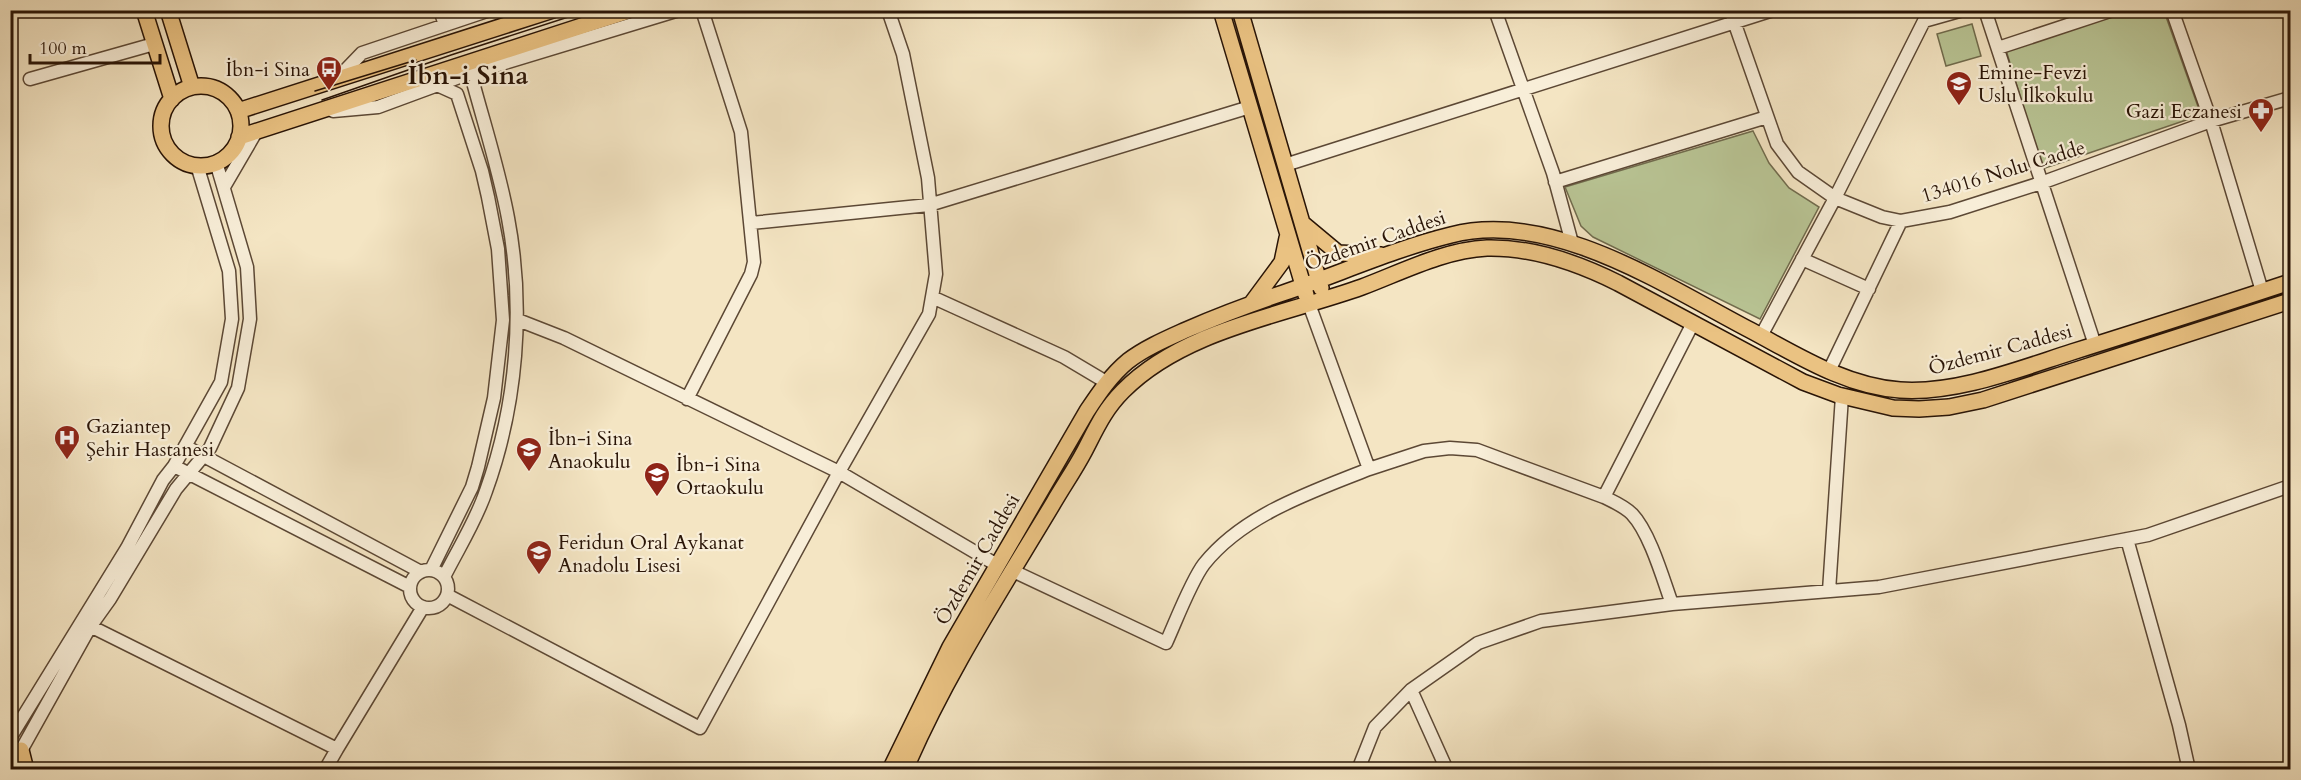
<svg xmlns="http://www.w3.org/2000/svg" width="2301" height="780" viewBox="0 0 2301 780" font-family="Cardo,serif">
<rect width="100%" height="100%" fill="#f4e5c3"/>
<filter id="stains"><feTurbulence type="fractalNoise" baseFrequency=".00333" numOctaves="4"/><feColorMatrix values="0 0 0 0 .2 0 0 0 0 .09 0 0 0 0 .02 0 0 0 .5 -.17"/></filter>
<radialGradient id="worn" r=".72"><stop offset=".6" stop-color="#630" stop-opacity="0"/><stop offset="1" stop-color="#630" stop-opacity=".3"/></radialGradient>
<!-- green -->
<path fill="#b9c595" stroke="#716c4e" stroke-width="1.5" d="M2131,11H2164L2201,115L2042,169L2006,50Z
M1972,24L1981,56L1946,66L1937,34Z
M1753,131L1769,163L1789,188L1819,207L1760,319L1593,237L1581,226L1565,187Z"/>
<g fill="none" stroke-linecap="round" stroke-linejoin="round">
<defs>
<path id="minor" d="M440,10L445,25
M1495,10L1553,173L1572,243
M1730,10L1777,144L1798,172L1835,198L1882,217L1901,221L1950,212L2041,183L2211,121L2290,98
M1985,10L2095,345
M2172,10L2211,121L2262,291
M1998,48L2113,10
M30,79L154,44
M336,80L362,53L490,10
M333,111L378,107L462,76L679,10
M1285,165L1773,10
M1555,182L1767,117
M224,187L256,132
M751,223L929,205L1250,107
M1802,259L1869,289
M932,297L1064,357L1106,382
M1309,304L1369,469L1424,451L1450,448L1477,450L1604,497C1614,502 1624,506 1632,514C1650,533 1663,579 1672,604
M518,320L564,338L839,472L997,565
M1761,336L1835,198L1924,21L1963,10
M1829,371L1901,221
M687,399L751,274L754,262L741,132L702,10
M185,446L421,572
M174,466L410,587
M1604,497L1693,323
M2127,539L2179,725L2189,770
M431,570L472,487L478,467L494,398L503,320L498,249L488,197L482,171L457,94L437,85
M410 589a19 19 0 1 1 38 0a19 19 0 1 1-38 0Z
M1013,571L1166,643C1176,621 1191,581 1204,564C1244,514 1312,492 1369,469
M444,577C458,549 476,521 486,491C517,405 525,308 508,218C500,174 486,130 474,86L482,70
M1829,591L1842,396
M447,595L700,728L839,472L929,314L936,274L928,178L903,54L888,10
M84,623L337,749L423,607
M1411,690L1447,770
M10,738L127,548L163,480L174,466L221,382L232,319L229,271L197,165
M18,756L90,627L110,599L176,489L210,448L238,388L250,319L247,267L216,162
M325,770L337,749
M1358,770L1375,727L1411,690L1478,643L1541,621L1672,604L1879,587L2148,535L2290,486"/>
<path id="major" d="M144,10L172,99
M168,10L192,87
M1221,10L1306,295
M1240,10L1321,288
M161 126a40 40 0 1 1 80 0a40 40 0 1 1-80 0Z
M238,111L553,10
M239,137L631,10
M1302,223L1338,253L1381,255
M1251,304L1282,262L1287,238
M21,750L26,770
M10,763L18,770
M890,770L950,647L1087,411C1099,393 1111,375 1128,361C1145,348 1166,339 1186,330C1218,316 1250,304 1283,293C1339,274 1394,249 1451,235C1551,209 1664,285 1750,330C1797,355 1845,386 1900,390C1956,394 2019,369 2072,352C2145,329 2218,306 2290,282
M905,770C945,676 1002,589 1054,502C1064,485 1075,469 1084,452C1096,429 1104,410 1123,391C1183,330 1284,315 1362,287C1402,272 1444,250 1487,248C1532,247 1578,263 1618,283L1803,382L1838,395L1893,408L1919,409L1949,407L1983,400L2290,301"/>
</defs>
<!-- minor casing -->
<use href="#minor" stroke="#5c4835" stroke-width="15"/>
<!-- major casing -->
<use href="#major" stroke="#291406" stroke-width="18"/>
<!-- minor -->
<use href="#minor" stroke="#f8eed8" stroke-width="12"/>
<!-- major -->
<use href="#major" stroke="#eac282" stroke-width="15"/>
<!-- tram -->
<path stroke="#291406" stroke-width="1.5" d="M315,91L416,60
M322,100L451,55L590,10"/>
</g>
<!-- icons -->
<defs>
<symbol id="bus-pin" viewBox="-11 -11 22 30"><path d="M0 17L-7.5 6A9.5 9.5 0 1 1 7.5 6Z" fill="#8f2418" stroke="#f8eed8"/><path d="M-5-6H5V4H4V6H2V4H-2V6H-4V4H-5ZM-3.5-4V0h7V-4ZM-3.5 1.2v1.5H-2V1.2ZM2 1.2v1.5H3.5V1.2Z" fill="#fff"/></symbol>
<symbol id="school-pin" viewBox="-11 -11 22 30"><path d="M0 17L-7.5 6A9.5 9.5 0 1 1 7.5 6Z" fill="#8f2418" stroke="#f8eed8"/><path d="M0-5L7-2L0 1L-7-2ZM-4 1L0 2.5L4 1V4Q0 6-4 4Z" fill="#fff"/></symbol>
<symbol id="pharmacy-pin" viewBox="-11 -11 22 30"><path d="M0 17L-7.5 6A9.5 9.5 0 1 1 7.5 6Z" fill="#8f2418" stroke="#f8eed8"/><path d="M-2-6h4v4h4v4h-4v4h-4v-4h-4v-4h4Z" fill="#fff"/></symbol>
<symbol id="hospital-pin" viewBox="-11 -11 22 30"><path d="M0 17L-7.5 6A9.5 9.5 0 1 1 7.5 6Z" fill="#8f2418" stroke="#f8eed8"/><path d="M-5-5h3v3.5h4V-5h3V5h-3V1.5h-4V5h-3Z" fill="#fff"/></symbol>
</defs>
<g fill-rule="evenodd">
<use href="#bus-pin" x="314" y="54" width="30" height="40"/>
<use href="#school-pin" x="1944" y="69" width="30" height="40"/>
<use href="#pharmacy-pin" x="2246" y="96" width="30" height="40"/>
<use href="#hospital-pin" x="52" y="423" width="30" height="40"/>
<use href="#school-pin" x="514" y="435" width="30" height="40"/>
<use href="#school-pin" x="642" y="460" width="30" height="40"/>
<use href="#school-pin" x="524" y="538" width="30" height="40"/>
</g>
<g text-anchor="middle" stroke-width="4.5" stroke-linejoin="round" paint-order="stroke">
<!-- poi labels -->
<g font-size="20" fill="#291406" stroke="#f8eed8" text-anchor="start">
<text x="310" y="76" text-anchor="end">İbn-i Sina</text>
<text x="1978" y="79">Emine-Fevzi<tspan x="1978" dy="23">Uslu İlkokulu</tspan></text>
<text x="2242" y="118" text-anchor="end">Gazi Eczanesi</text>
<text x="86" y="433">Gaziantep<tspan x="86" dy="23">Şehir Hastanesi</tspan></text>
<text x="548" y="445">İbn-i Sina<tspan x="548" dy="23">Anaokulu</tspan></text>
<text x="676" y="471">İbn-i Sina<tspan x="676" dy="23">Ortaokulu</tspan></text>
<text x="558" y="549">Feridun Oral Aykanat<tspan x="558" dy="23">Anadolu Lisesi</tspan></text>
</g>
<!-- street labels -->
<g font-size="20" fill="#291406" stroke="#f8eed8">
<text transform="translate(2003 171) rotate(-17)" y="7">134016 Nolu Cadde</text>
<text transform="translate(1375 240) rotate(-19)" y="7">Özdemir Caddesi</text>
<text transform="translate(2000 349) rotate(-15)" y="7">Özdemir Caddesi</text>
<text transform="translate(977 559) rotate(-60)" y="7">Özdemir Caddesi</text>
</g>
<!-- district labels -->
<g font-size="26" font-weight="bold" fill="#291406" stroke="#f8eed8">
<text x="468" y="84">İbn-i Sina</text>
</g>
</g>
<!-- margin -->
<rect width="2301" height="780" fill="none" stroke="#f4e5c3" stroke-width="36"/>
<rect x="12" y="12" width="2277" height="756" fill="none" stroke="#291406" stroke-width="3"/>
<rect x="18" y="18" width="2265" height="744" fill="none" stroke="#291406" stroke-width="1.5"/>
<!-- scale -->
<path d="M30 54v9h130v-9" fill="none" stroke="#291406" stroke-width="3"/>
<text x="39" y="54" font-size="18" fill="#291406" stroke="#f8eed8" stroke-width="4.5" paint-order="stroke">100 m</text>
<rect width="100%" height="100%" filter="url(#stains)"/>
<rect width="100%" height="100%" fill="url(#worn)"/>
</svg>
